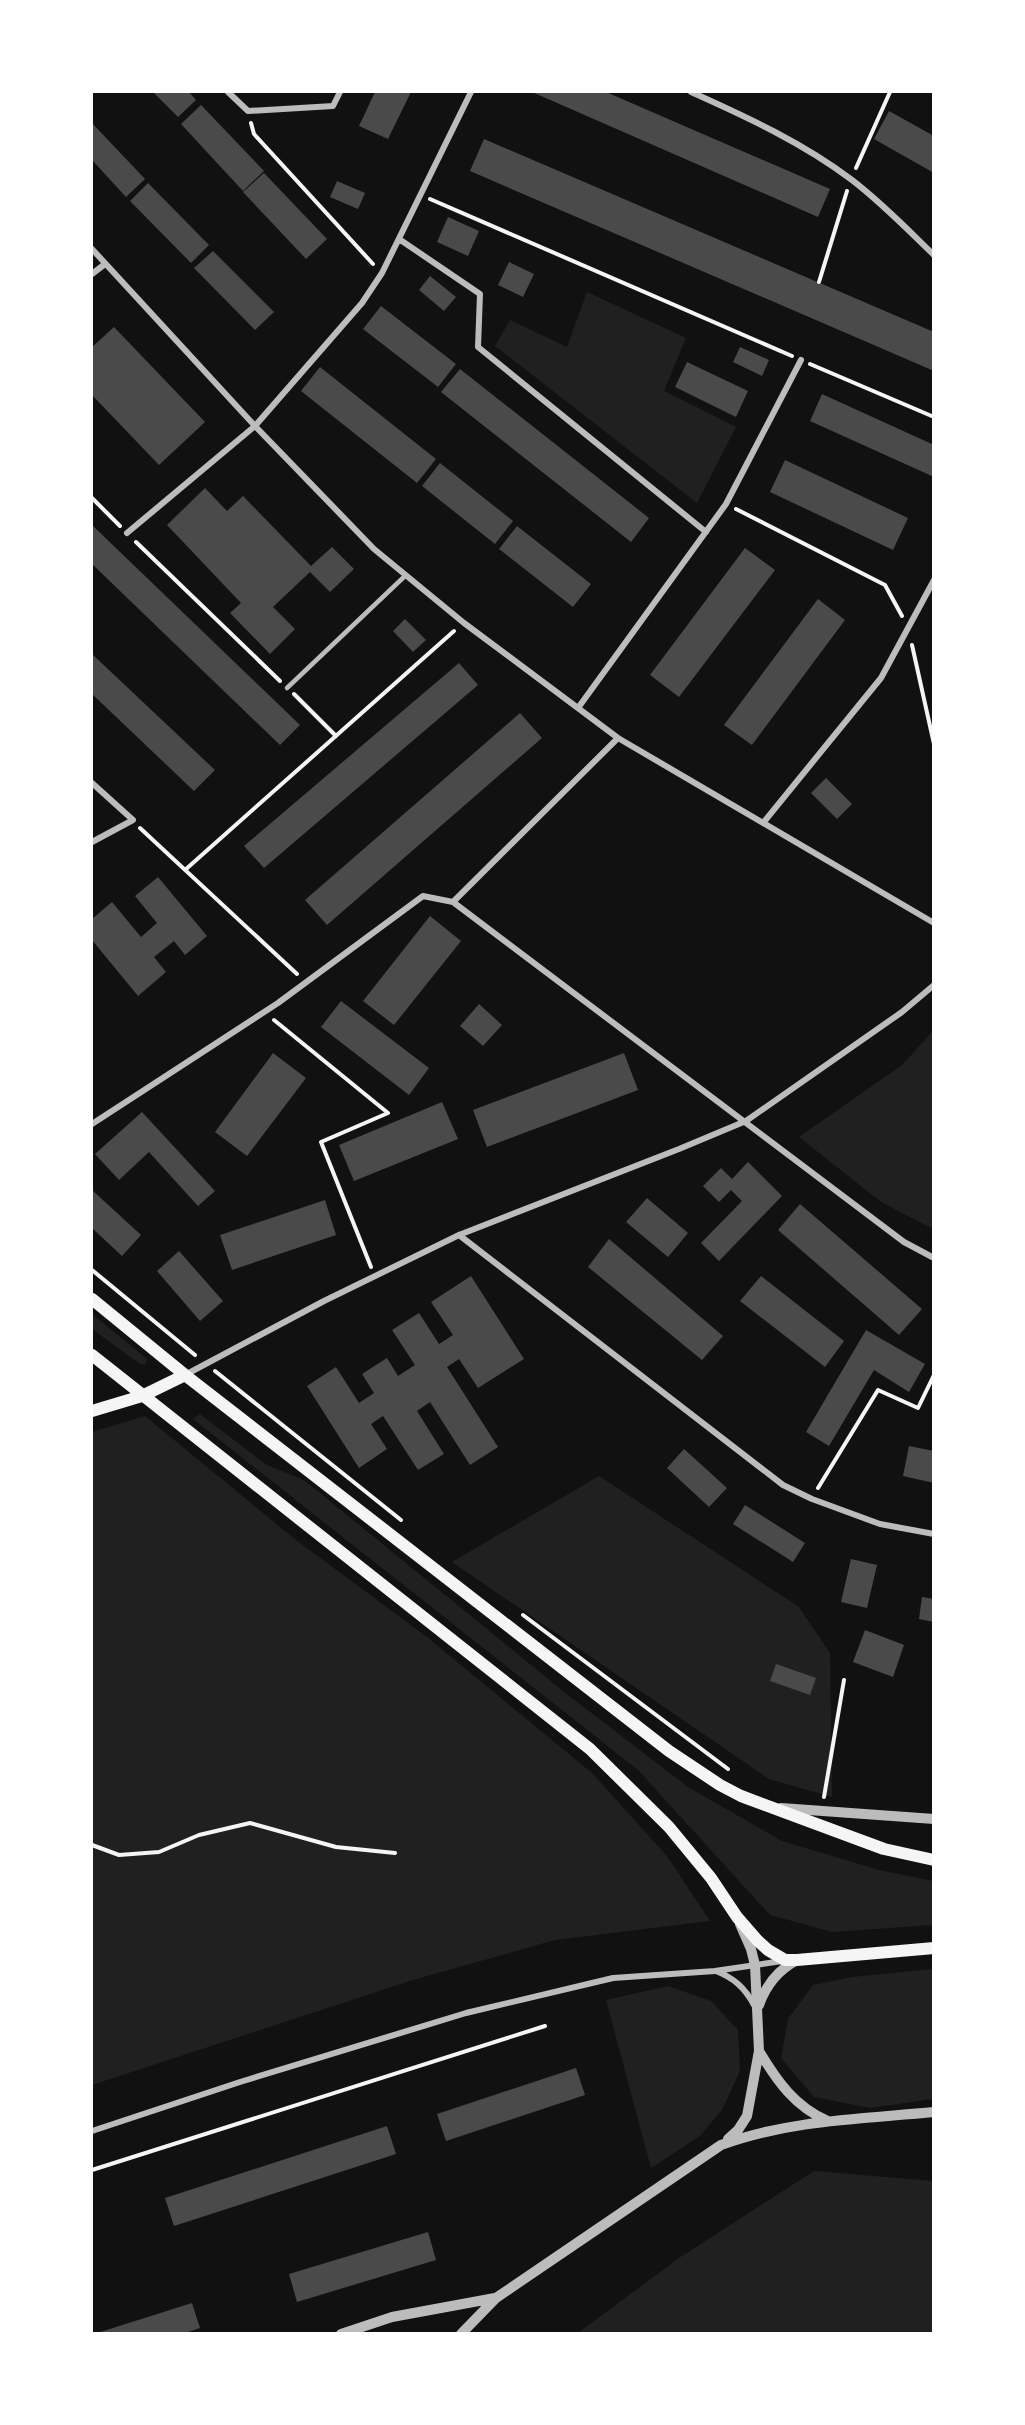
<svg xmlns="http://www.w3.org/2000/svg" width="1025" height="2425" viewBox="0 0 1025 2425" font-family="Arial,sans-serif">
<rect width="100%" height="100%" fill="#111"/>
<!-- green -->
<path fill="#202020" d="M587,292L686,338L664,391L736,427L697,503L495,346L510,320L567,347Z
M933,1031V1229L881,1202L799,1137L902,1065Z
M92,1314L147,1359L145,1365L140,1364L92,1329Z
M200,1414L267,1465L304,1480L568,1695L688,1787L782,1841L879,1870L933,1881V1925L832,1932L770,1915L638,1770L193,1419Z
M145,1416L296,1540L427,1637L592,1773L667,1856L710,1921L555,1940L413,1980L92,2085V1432Z
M599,1476L799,1607L830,1653L832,1797L769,1779L452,1562Z
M933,1969V2099L870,2108L814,2097L781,2058L788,2019L813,1985L852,1977Z
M668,1986L711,2001L738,2030L740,2071L722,2110L700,2136L651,2168L606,2000Z
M814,2171L933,2181V2333H578L679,2258Z"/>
<!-- building -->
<path fill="#4a4a4a" d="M153,92H189L196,100L178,117Z
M375,92H411L388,139L359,126Z
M532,92H606L830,189L818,217Z
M201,105L264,171L243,191L181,124Z
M889,111L934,136V173L874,139Z
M92,123L145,179L126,197L92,160Z
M484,139L934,332V371L470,171Z
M264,173L327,239L306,259L243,192Z
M337,181L365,193L358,209L330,197Z
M148,183L209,245L191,263L130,201Z
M448,217L479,231L468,256L437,242Z
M213,251L274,312L255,330L194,268Z
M509,262L534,274L523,297L498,285Z
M430,276L456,297L444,311L419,290Z
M381,306L456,364L438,387L363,329Z
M114,327L205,422L159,465L92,395V347Z
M740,347L769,360L762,376L733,362Z
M687,362L748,391L736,417L675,387Z
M320,367L436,459L417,483L301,391Z
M460,369L649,518L631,542L441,392Z
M822,394L934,445V477L810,421Z
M785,460L908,518L893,550L770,492Z
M440,463L513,521L495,544L422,486Z
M205,488L227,511L243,496L311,566L332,547L354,569L330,592L310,572L273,607L295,629L270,654L230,613L241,603L167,525Z
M92,525L300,725L280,745L92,564Z
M517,526L591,584L573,607L499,549Z
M745,548L775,570L679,697L650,675Z
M818,599L845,620L752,745L724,725Z
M405,619L426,640L413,652L393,631Z
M92,654L215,770L194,791L92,694Z
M459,663L478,685L264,868L244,846Z
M520,713L542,738L327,925L305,900Z
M826,778L852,804L837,819L811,793Z
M158,877L207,936L185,955L174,941L154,957L166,972L138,996L92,940V919L112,902L141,937L157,923L135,896Z
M430,916L461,941L394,1025L363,1001Z
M341,1001L429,1068L409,1095L321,1027Z
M479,1004L502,1025L483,1046L460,1026Z
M273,1053L306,1078L247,1156L215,1132Z
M624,1053L638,1090L487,1147L473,1110Z
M442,1102L458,1139L354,1181L339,1145Z
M142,1112L215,1191L198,1206L149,1152L119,1180L95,1154Z
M748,1162L782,1196L719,1261L701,1243L742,1201L731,1190L719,1202L703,1186L721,1168L732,1179Z
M92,1190L141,1235L122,1256L92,1228Z
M647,1198L688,1233L668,1257L626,1222Z
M325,1200L336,1235L232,1270L220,1235Z
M800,1204L922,1309L899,1335L778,1230Z
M609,1239L723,1336L702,1360L588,1267Z
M179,1251L223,1301L200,1321L157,1271Z
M471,1276L524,1359L478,1388L459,1359L447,1367L498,1447L470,1465L430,1402L417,1411L444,1454L418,1470L383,1416L371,1424L387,1449L359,1468L307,1386L336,1367L359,1403L374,1393L362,1374L387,1358L398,1376L415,1365L392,1330L419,1313L439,1344L453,1335L431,1302Z
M761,1276L844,1341L825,1367L740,1301Z
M866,1330L925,1364L909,1392L874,1370L829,1446L806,1432Z
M909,1446L934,1451V1483L903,1476Z
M684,1449L727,1488L709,1507L667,1468Z
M745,1505L805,1543L793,1562L733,1524Z
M851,1559L877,1565L867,1608L841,1602Z
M922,1597L934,1599V1622L919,1619Z
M865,1630L904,1645L893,1677L853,1662Z
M776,1664L816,1678L810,1695L770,1681Z
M576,2068L585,2095L446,2141L437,2114Z
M387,2126L396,2154L174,2226L165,2198Z
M428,2232L436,2260L297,2302L289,2274Z
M192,2303L200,2328L182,2334H94Z"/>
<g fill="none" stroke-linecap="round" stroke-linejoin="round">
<!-- path -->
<path stroke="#f5f5f5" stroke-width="4" d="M251,123L254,134L373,264
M856,168L890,92
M430,199L792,356
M819,282L847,191
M810,364L934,417
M92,498L120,526
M736,509L885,585L902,616
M136,542L280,681
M912,645L934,744
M294,694L336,736
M140,828L297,974
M185,870L454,631
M274,1020L388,1113L321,1142L371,1267
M92,1270L195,1355
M215,1371L401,1520
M818,1488L878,1390L918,1408L934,1375
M523,1615L728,1769
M824,1797L844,1680
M92,1845L119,1855L159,1852L199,1835L250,1823L336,1847L395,1853
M92,2170L545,2026"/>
<!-- service -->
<path stroke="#bcbcbc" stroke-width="4.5" d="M287,688L406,575"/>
<!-- minor -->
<path stroke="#bcbcbc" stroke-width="6" d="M228,92L248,111L333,106L340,92
M691,92C747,117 803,143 852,180C882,203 907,229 934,255
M399,239L480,294L478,347L706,532
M92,249L255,426L374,549L464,623L618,738L934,923
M92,274L105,264
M127,533L255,426L362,303L382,273L471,92
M578,708L726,504L801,360
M92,783L133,820L92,842
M763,823L881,678L934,580
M453,902L618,738
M92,1124L278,1003L423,896L453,902L904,1242L934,1258
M459,1235L783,1485L812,1499L880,1524L934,1534
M185,1375L324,1301L459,1235L679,1149L746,1121L902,1012L934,985
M716,1971C734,1978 745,1988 754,2005
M92,2131L240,2082L466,2013L613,1978L715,1971L782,1961"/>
<!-- tertiary -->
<path stroke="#bcbcbc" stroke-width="10" d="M781,1808L934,1819
M759,2005C766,1985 778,1970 797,1960
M759,2051C777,2081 795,2107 828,2121
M728,2139L738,2130L747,2116L759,2051L755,1965L751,1949L740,1924
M341,2334L392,2317L495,2298
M461,2334L496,2298L721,2145C789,2120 862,2119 934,2112"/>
<!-- secondary -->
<path stroke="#f5f5f5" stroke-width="12" d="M92,1299L185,1375L669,1751L720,1785L741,1796L884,1849L934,1860
M92,1355L590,1749L669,1827L711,1878L737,1917L757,1940L768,1950L785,1960H797L934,1948
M92,1411L142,1396L185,1375"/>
</g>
<!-- border -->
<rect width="1025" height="2425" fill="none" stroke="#ffffff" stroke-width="186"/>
</svg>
